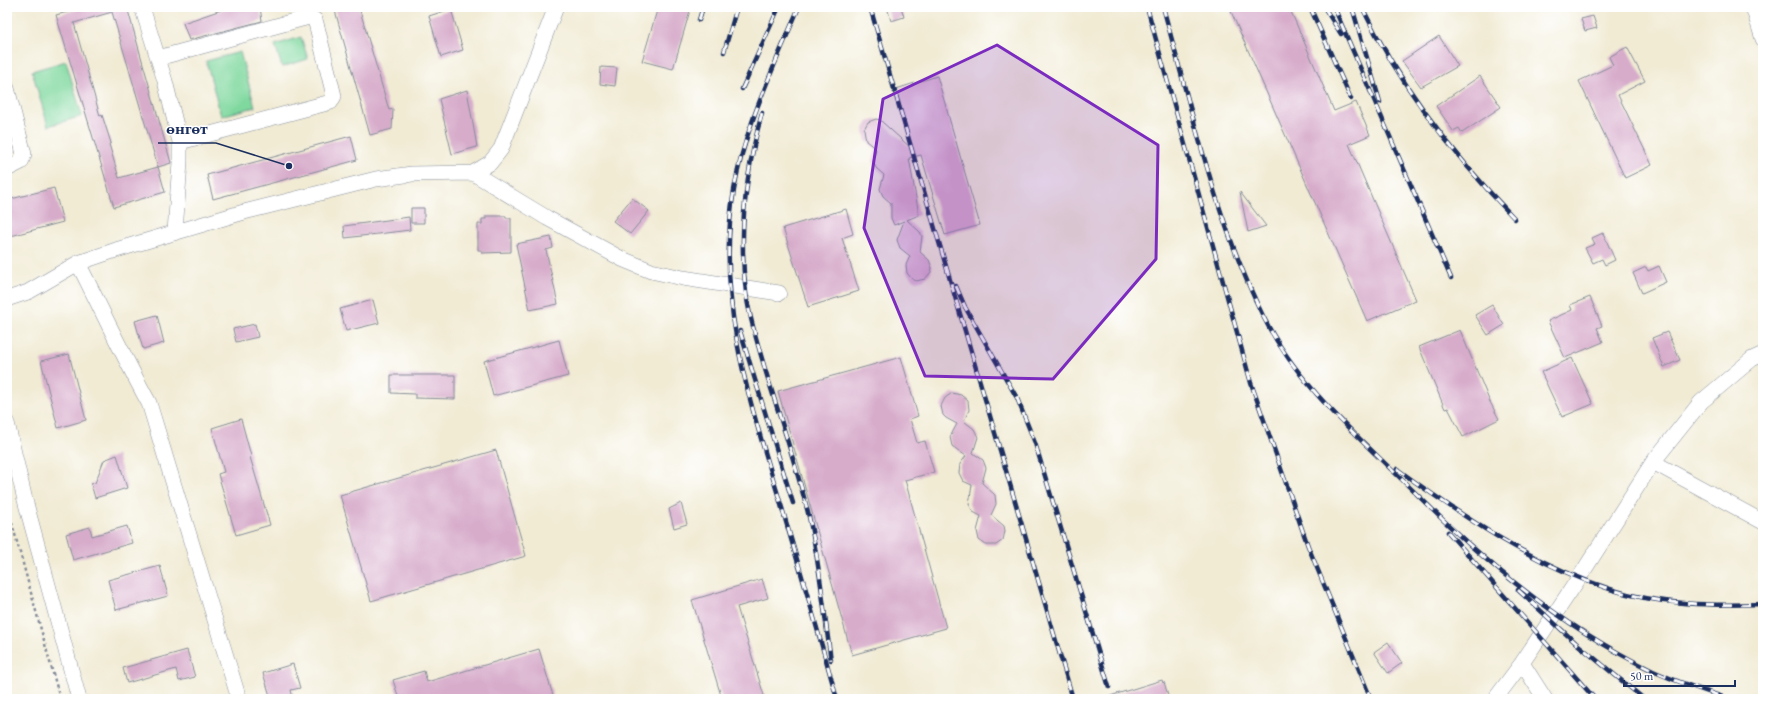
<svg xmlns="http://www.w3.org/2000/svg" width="1770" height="706" viewBox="0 0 1770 706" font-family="'EB Garamond',serif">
<rect width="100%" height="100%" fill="#fff"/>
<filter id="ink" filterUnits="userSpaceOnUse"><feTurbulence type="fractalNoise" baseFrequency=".025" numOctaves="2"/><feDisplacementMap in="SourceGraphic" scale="8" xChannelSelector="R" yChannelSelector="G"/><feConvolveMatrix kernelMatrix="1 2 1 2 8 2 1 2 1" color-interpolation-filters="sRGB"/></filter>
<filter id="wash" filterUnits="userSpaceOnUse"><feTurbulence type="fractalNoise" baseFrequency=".012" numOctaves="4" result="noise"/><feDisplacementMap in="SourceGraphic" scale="16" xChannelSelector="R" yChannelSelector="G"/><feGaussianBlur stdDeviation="0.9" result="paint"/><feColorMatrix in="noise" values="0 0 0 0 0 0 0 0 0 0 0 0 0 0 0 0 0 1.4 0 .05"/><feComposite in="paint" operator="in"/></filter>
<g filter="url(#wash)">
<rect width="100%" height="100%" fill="#f1ebd4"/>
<!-- green -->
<path fill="#7fd89e" stroke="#4d847e" d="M301,37L308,59L282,67L275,45Z
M240,52L255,107L221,116L206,61Z
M66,61L82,116L48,126L32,71Z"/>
<g id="blocks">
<!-- building -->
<path fill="#d7accb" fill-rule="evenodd" d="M87,7H127L171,163L158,167L165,192L114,207L56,15ZM112,12L158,167L119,178L109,144L111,143L102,115L100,116L74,23Z
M230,7H260L262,21L189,40L183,23Z
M334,7H359L389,110L393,109L392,129L370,135Z
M658,7H691L673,69L642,61Z
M887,7H901L904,17L891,21Z
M1229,7H1289L1334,111L1356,102L1370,135L1349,144L1416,300L1367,321Z
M451,9L463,50L441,57L429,16Z
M1593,16L1597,28L1585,31L1581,19Z
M1439,36L1458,66L1421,87L1402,61Z
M1627,47L1645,81L1618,95L1652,165L1625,178L1579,81L1613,65L1609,57Z
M601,67L617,68L615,86L600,84Z
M937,76L980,225L945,235L921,155L909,158L919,215L907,220L920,232L922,236L920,252L929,260L932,268L931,272L925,279L916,281L912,279L907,273L906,265L910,256L900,248L897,240L904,221L894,225L891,218V203L883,196L880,189L884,175L876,168L873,161L876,149L866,141L864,129L868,122L876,119L880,120L912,149L896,89Z
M1480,76L1501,107L1462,133L1459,128L1453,131L1436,106Z
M467,90L477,147L452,154L439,99Z
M351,136L357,160L213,199L207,175Z
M54,188L63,222L7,237V200Z
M1240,192L1266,226L1248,232Z
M632,198L649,211L630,234L613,221Z
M411,208H424V223H411Z
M846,209L853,234L842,238L859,291L808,307L783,228Z
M486,216H506V218H511V252L482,253V250H478V224H482V219H486Z
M409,217L410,230L345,238L344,226Z
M1603,233L1615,260L1605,265L1602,259L1593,263L1585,248L1595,244L1592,238Z
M551,237L553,248L546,250L558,304L530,310L516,244Z
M1659,266L1666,282L1642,293L1633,273L1646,267L1648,271Z
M1590,297L1602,326L1597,328L1603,342L1565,358L1548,321L1572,310L1570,305Z
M373,300L379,323L346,331L340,309Z
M1492,305L1504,325L1488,335L1475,315Z
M157,315L164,343L143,349L135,321Z
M255,324L258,337L236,342L233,329Z
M1460,330L1489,400L1499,419L1463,437L1448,408L1445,409L1419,347Z
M1667,332L1680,360L1664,367L1652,338Z
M559,340L568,376L493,396L484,361Z
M69,354L86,420L58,428L41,361Z
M901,357L918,416L910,419L917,443L925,441L934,472L905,480L946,628L852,655L778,391Z
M1572,358L1593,404L1562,417L1541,372Z
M391,375H455V399L415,398V394L391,393Z
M952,393L961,395L968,401L969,410L964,421L974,429L978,437L973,453L983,460L986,468L982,483L995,495L996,504L991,515L1004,526L1005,531L1003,540L996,545H986L979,540L977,531L981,516L973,512L969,504L972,485L963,481L959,473L960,464L966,456L952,446L950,437L957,424L946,418L943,415L941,406L945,398Z
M241,419L251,456L250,457L270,525L236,535L218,474L224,472L212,428Z
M496,450L526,556L371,601L340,495Z
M117,455L127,488L95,498L91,484L95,483L104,460Z
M681,503L687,524L674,528L669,509Z
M127,526L132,543L73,560L66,534L90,527L92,536Z
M160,566L168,596L116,610L108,580Z
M762,579L768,598L737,607L765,699H722L692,600Z
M1388,642L1402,663L1388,673L1374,652Z
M539,649L554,699H399L393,680L424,671L427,682Z
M187,650L195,677L179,681L176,669L127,683L123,668Z
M293,664L300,688L291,690L293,699H271L263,673Z
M1162,680L1163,683L1164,682L1169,699H1111L1110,696Z"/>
</g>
</g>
<g filter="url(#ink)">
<use href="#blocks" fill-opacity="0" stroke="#868d99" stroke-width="1"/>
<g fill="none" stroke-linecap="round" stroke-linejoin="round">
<defs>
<path id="minor" d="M142,7L165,81L180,142V162L175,232
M1753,7L1763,39
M158,58L309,17L315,20L317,27L334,96L331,102L180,142
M7,88L24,154L21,162L7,169
M473,173L547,218L622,259L651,271L683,278L779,293
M78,263C102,310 124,358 149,403L239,699
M7,299L28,292L78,263L116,250L244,212L376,179L412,174L473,173L490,163L501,149L556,7
M7,423L25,500L79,699
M1653,462L1763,522
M1522,663L1545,699
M1495,699L1522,663L1579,578L1653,462L1701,402L1752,359L1763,354"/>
</defs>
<!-- minor casing -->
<use href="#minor" stroke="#868d99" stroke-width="16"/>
<!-- path -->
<path stroke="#868d99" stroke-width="2.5" stroke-dasharray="3 3" stroke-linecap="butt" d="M7,505L60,699"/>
<!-- minor -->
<use href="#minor" stroke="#fff" stroke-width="15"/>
<defs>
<path id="rail" d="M799,7C775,65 744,128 734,190C715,303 750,402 782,508C801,572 819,635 837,699
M870,7L1073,699
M1147,7L1251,383L1308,546L1371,699
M1163,7C1192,111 1215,218 1263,316C1293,377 1344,424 1393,471C1419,496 1444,522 1471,546C1525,594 1587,639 1653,671C1677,682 1703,690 1728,699
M1310,7L1351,99
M1324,7L1341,34
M1334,7L1451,278
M1352,7L1380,102
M1362,7C1400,86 1454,156 1515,219
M699,20L703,7
M724,52L737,7
M742,89L779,7
M762,113C746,171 738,232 746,292C749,318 758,344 765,369C780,418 797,467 809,517C820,564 824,613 831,660
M956,286L965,307L1017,398L1035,443L1109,687
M740,331L793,503
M1397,469C1462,516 1532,564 1610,589C1658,605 1713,606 1763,604
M1448,532L1595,699
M1518,590L1576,643L1644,699"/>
</defs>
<!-- rail casing -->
<use href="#rail" stroke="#1b2f5e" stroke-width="4.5"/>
<!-- rail -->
<use href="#rail" stroke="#fff" stroke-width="3" stroke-dasharray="9" stroke-linecap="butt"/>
</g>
</g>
<!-- marked area -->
<path fill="#7b2cbf" fill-opacity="0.2" stroke="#7b2cbf" stroke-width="3" stroke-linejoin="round" d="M997,45L1158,145L1156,259L1053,379L925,376L864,228L883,99Z"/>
<!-- callouts -->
<path fill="none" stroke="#1b2f5e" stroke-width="1.5" d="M289 166L216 143H158"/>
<circle fill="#1b2f5e" stroke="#fff" stroke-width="1.5" cx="289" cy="166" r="4"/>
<g font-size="17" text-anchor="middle" font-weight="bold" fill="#1b2f5e" stroke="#fff" stroke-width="3" stroke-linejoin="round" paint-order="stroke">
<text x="187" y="134">өнгөт</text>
</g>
<!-- margin -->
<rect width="1770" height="706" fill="none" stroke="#fff" stroke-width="24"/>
<!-- scale -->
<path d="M1624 680v6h111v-6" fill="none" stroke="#1b2f5e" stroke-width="2"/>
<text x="1630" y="680" font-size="12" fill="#1b2f5e" stroke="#ffffff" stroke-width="3" paint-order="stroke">50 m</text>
</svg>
